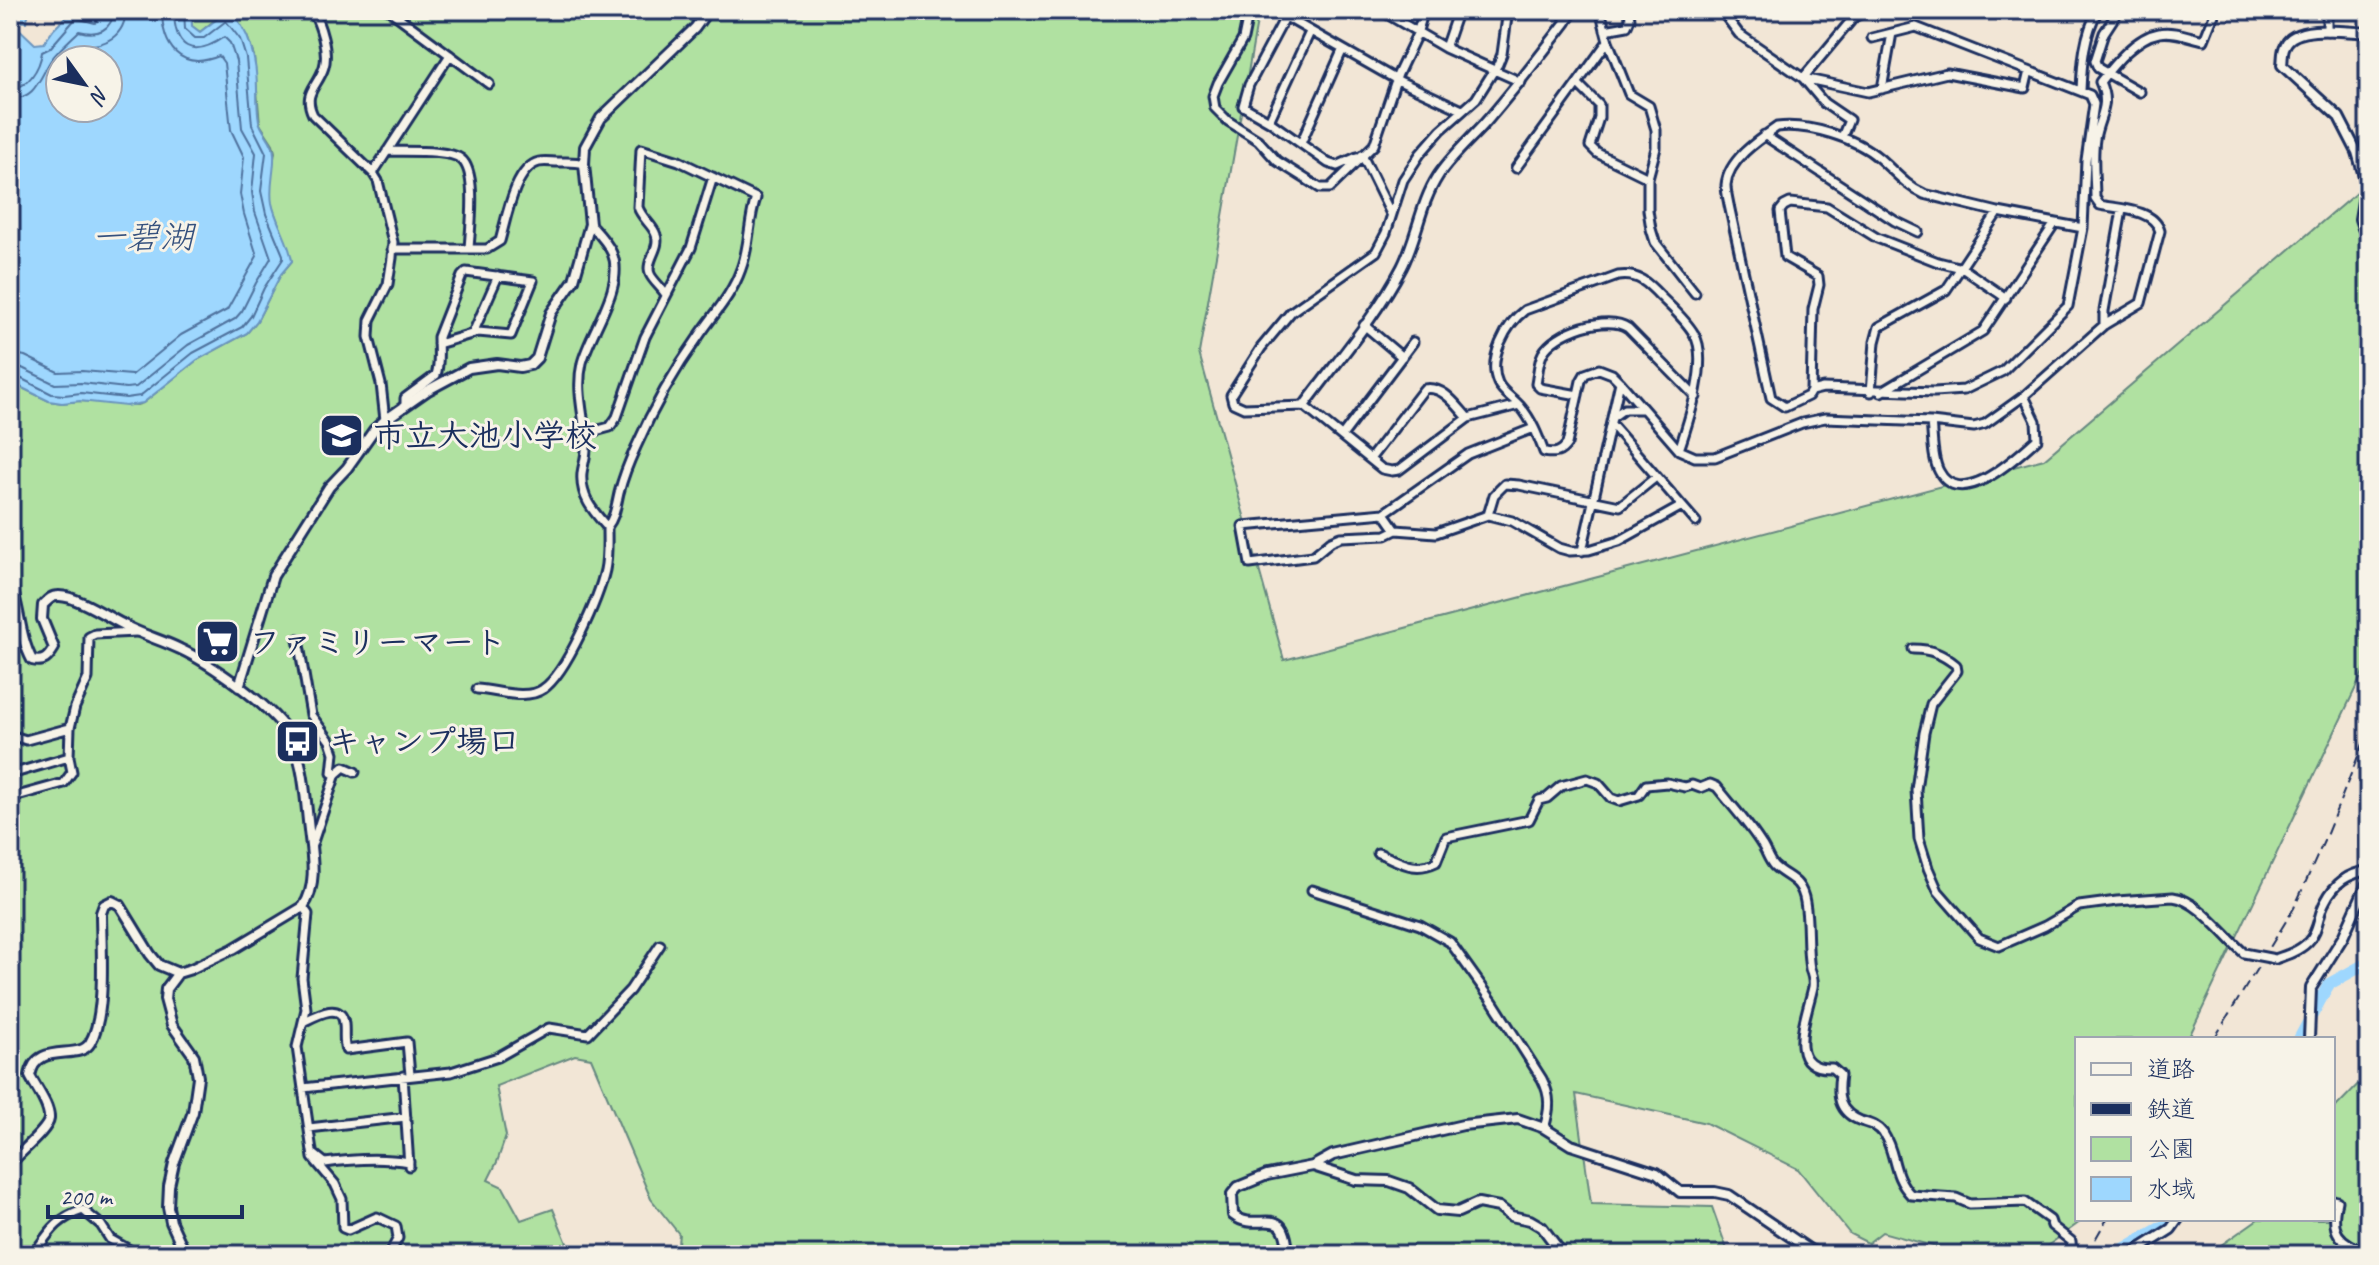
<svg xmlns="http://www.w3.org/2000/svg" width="2379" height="1265" viewBox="0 0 2379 1265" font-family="Caveat,'Klee One',sans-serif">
<rect width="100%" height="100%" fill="#f2e6d6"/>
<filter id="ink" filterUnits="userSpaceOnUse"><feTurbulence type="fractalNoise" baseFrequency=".0125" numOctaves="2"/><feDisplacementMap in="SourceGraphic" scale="16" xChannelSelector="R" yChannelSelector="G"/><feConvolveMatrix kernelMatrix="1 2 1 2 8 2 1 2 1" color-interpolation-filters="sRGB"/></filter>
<g filter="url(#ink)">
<!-- green -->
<path fill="#b0e1a1" stroke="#668880" stroke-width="2" d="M191,10H227L200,32L192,26Z
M229,10H687L695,31L713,10H1259L1199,353L1284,660L2044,459L2369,182V660L2188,1039H2077V1219H2084L2035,1255L1962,1254L1882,1232L1868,1243L1850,1234L1798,1169L1706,1123L1576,1094L1591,1204L1712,1207L1729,1255H671L677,1252L679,1234L651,1199L591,1058L575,1055L496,1086L506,1136L497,1162L488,1180L503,1187L521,1220L553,1209L569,1248L566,1255H197L194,1244L10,1253V382L49,401L62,403L80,401L137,405L143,403L197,360L247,333L257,321L281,274L292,261L270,200L269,189L275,152L273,144L260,124L254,56L247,36Z
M2369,1073V1255H2207L2258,1219H2333V1110Z"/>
<!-- water -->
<path fill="#9ed7fe" stroke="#6a94be" stroke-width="2" fill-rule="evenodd" d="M10,10H30L26,22L14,21L13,23L35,44L44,43L54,29L73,10H82L91,16L96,13V10H191L192,26L200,32L229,10C250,29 257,62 257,90C257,100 257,110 259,121C262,133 274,141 274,154C275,171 269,186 272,203C276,223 290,243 292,261L281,274L257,321L247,333L197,360L143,403L126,406L80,401L62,403L49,401L10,382ZM60,60H108V108H60Z"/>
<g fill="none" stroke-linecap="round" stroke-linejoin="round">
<!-- shore -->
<path stroke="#4f729e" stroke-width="2" d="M69,60L82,46C106,46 125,36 126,10
M10,88C27,90 40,68 42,52L50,48L76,18L95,23L102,17L104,10
M10,98C35,101 40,77 51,60C58,50 70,40 79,31C97,36 112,31 114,10
M10,353L25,356L58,372L82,371L132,375L181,335L227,310L257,256L244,214L240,194L244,157L231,130L224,63L219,56C180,72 162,46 162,10
M10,365L20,367L55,384L81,383L126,388L136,387L188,345L235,319L242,311L256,283L271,258L255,212L252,192L256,153L242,128L236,61L230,43L224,37C192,59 174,48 174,10
M10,375L16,376L52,394L64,395L81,393L126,398L140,396L193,353L242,327L251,316L264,288L283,259V255L266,214L261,191L266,153L252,125L246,58L240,39L226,21L204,38H195L185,29L184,10"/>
<!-- river -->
<path stroke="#9ed7fe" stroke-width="12" d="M2299,1039L2329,984L2369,962
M2121,1255L2122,1250L2169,1223L2172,1219"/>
<defs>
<path id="minor" d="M312,10C320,24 329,51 324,67C318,87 302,92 313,115L373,173L378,181L393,242L392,258L388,284L370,320L369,337L381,384L385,420
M389,10L489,84
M1249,10L1243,39L1218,83L1213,96L1215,108L1228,121L1258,140L1277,161L1320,188H1330L1374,145L1398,74L1417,34L1424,10
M1289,10L1249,85L1243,106L1269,121L1328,163L1337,166L1357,157
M1380,10L1445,48L1521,82
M1508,10L1502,54L1498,64L1476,99L1441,130L1420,154L1403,180L1386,233L1376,252L1291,312L1261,348L1231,395L1233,403L1244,408L1304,406L1382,469L1392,471L1399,470L1468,418L1519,405
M1562,10L1566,22
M1600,10L1608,41L1629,94L1649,106L1656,130V148L1648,178V210L1651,229L1655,242L1695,293
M1721,10L1739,34L1803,78L1868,92L1947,73L2025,88L2029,71
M2119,10L2104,33L2095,61L2098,68L2140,92
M2327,10V31
M1286,17L1397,80L1462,110
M1566,22L1575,10
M1605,30L1627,26L1630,19L1629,10
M1892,33L1916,27L2090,95L2094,104L2086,160L2083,228L2068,306L2003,371L1964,390L1934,392L1823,388L1811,391L1808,396L1785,407L1771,398L1729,205C1728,199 1726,192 1726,185C1728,160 1758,140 1777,127C1808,123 1856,138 1879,158C1894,171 1906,186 1924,194L1998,212L2083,228
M1872,38L1892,33L1882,89
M1445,48L1458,10
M1803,78L1854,17L1868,10
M1803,78L1824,103L1849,120L1842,137
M1578,84L1599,105V118L1590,146L1597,153L1648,178
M2081,91C2082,63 2084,35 2098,10
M1269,121L1310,32
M1764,135L1895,221L1918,232
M1301,143L1342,51
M387,151C404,152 448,149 461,159C478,172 470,229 469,249
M1362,155L1391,214
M1516,168L1608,41
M373,173L450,55
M590,224C598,233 607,242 612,253C626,286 590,331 582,363C575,393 586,420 586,449C586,457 583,465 582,473C580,497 593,511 607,527
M392,249H487L500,241C506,221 514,168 539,162C544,161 552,162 558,162C567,162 575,161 584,164
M1364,325L1402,357
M2104,325V311L2122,210
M473,333L498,276
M1811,391L1813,309L1819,285L1818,276L1785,257L1780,211L1784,206L1790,203L1827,207L1877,238L1938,262L1962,268L2006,298
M1871,392L1875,342L1879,327L1946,290L1998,212
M1881,392L1983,331L2055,223
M1578,395L1540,388L1536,384C1538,374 1538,362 1543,353C1554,332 1608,313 1628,328L1696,397
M405,405V398L436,375C440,364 438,349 438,337L462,276L466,272L533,281L511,335L478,332L438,344
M1613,417L1624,409H1642
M1931,422C1933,437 1932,458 1939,471C1960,512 2018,456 2037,439L2036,421L2024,396
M1611,424L1696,522
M1534,428L1468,454L1384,513L1243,526L1250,564L1313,556L1331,541L1341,537L1386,535L1396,530L1436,533L1488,515L1512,521L1559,548L1570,551L1589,550L1619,541L1682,506
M584,434L610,427L617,417L645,337L691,248L713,177
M1342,436L1413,342
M1679,450C1688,423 1710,360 1694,334C1686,320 1672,308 1661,297C1648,283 1638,273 1618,276L1525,310C1506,324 1487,359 1498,383C1502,392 1514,399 1520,406C1532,420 1538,436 1544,452C1555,454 1561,453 1567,444L1581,381L1585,374L1599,369L1612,374L1620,382L1679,450L1695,457H1715L1802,423L1825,418L1931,422L1974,427L1985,424L2024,396L2104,325L2141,303L2160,231C2154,209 2119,209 2100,205L2095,198C2095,180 2092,158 2095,139C2099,115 2111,107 2100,82C2114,64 2136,37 2159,33C2173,30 2190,37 2204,40L2216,10
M1370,459L1424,389C1443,385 1456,405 1468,418
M1384,513L1396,530
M1488,515L1494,495L1505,484L1519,485L1620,506L1656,477
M1582,551L1620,382
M298,639L311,715L330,741L334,753L332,773L336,774
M1913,649C1931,649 1942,654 1956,665L1957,671L1931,704L1924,733L1916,790L1919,839L1928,868L1938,891L1979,938L1999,946L2045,926L2079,906L2117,901L2173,897C2199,900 2225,937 2244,953
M477,689C496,690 526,701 543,689C566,674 599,597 605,570C608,556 607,541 607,527C615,517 616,506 619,493C623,477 629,462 636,447C653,408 674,371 699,336C714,314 732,295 741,269C750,246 748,221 756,198L679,161L641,149L638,207C642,219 653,225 656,235C661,248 645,261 650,274C653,281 662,288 666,295
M10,735L26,740L70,728
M10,772H18L69,757
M10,798L64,783L72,772L69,757L70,728L75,707L88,678L89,637L95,634L136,632
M312,845L336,774L344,767L355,772
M1378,853C1400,861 1413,873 1436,862L1446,837L1529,820L1539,800L1547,798L1561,786L1587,779L1598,783L1611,798L1619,801L1639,795L1646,785L1667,783L1685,787L1692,785L1700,788L1710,784L1717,787C1732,806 1749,824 1762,845C1766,851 1769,861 1774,866C1788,879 1801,878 1805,902C1809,924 1806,946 1810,969C1812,974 1814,981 1813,987C1807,1015 1783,1070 1832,1068L1840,1075C1837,1096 1838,1112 1861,1121C1870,1124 1877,1125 1883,1133C1897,1154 1891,1174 1911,1195L1956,1198L1970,1204L2025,1202L2050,1220L2052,1226L2071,1241L2072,1255
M1312,890L1420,925L1450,942L1493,1002L1542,1079C1551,1096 1550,1110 1544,1128
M303,907L308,914L302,978L306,1009L297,1047L313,1158L335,1184L342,1199L343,1228L348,1230L377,1217L396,1226L398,1238L389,1255
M2275,959C2287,955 2299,951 2308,942C2319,931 2318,914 2325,902C2335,882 2348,874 2369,870
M303,1022C315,1016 342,1000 344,1024C345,1034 343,1041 346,1050L407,1042L410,1075
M403,1076L409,1166
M303,1088L451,1072L498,1057L549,1028L588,1034L630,990L660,945
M309,1128L406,1117
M315,1155L325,1163C353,1159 380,1157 409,1162
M2333,1200L2337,1201C2329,1236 2340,1240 2369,1255
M33,1255C49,1233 55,1219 83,1210L101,1225L110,1239L138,1255"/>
<path id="tertiary" d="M2369,33C2348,32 2294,23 2285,46C2282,51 2283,59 2282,65L2339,117L2357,152L2366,183L2360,219L2363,228L2369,234
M1304,406C1337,361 1376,317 1402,267C1417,238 1420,204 1438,176C1451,156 1470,140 1486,122C1514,90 1540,56 1566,22
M10,582C20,607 19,636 32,660C44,663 48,658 54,648L42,619L43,605C48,600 51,596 58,596C75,595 108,617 124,625C142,635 162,640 180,649C210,663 267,703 286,730C305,758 305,798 309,830C312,856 318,885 303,907L233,949L191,969L178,973L166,989L165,999L172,1025L194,1056L198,1077L193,1112L174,1163L169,1186L168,1207L171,1222L186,1255
M239,687L273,576L329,487L347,468L374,430L385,420L428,390L469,368L497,364L520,367L530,365L537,358L551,313L574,280L590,224L584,164L585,147L601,118L695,28L708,10
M2309,1039L2311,988L2343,937L2369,879
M10,1164C18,1154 48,1130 49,1119C50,1106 36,1088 30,1076C36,1040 79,1062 90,1043C107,1015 101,947 101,913L104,905L112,901L120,905L150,954L159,965L178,973
M1313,1166L1356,1180L1389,1181L1409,1188L1437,1210L1458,1212L1478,1203L1499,1207L1511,1216L1530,1220L1542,1227L1563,1255
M1288,1255C1286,1199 1258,1235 1233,1215L1232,1194L1238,1187L1267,1175L1313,1166L1333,1155L1463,1125L1518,1119L1544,1128L1571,1145L1657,1173L1680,1192H1715L1729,1195L1810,1250L1824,1255
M2130,1255L2171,1229L2178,1219"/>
</defs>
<!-- minor casing -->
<use href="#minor" stroke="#1b2f5e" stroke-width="13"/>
<!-- tertiary casing -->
<use href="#tertiary" stroke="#1b2f5e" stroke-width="14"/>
<!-- minor -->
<use href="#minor" stroke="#f7f3e8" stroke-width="7"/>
<!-- tertiary -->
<use href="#tertiary" stroke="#f7f3e8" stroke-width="8"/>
<!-- rail -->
<path stroke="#1b2f5e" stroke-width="2" stroke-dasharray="12 6" stroke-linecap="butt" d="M2214,1039L2294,908L2324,841L2369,729
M2086,1255L2107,1219"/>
<defs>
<path id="minor-bridge" d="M2244,953L2275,959"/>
</defs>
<!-- minor-bridge casing -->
<use href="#minor-bridge" stroke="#1b2f5e" stroke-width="13" stroke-linecap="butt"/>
<!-- minor-bridge -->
<use href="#minor-bridge" stroke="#f7f3e8" stroke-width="7"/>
</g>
</g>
<!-- icons -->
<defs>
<symbol id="school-square" viewBox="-11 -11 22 22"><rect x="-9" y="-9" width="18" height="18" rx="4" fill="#1b2f5e" stroke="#f7f3e8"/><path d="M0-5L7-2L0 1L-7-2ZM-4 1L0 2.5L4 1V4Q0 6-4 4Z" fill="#fff"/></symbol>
<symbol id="supermarket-square" viewBox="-11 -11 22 22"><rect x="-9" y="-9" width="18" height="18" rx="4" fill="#1b2f5e" stroke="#f7f3e8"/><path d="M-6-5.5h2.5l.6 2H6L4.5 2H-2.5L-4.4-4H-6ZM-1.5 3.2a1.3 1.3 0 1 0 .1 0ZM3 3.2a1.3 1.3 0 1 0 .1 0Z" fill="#fff"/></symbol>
<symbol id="bus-square" viewBox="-11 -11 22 22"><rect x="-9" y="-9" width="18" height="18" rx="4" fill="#1b2f5e" stroke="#f7f3e8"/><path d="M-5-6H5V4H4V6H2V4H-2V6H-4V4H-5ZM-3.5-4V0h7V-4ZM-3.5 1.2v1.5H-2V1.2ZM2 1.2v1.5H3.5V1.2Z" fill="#fff"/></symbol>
</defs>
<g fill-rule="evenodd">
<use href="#school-square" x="316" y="410" width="51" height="51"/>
<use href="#supermarket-square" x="192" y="616" width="51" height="51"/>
<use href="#bus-square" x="272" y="716" width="51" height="51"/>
</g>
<g text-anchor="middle" stroke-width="6" stroke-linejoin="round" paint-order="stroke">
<!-- poi labels -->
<g font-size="32" font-weight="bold" fill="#1b2f5e" stroke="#f7f3e8" text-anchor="start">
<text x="373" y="446">市立大池小学校</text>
<text x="249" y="653">ファミリーマート</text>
<text x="328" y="752">キャンプ場口</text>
</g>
<!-- water labels -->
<g font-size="34" font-style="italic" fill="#35517e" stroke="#f7f3e8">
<text x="143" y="248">一碧湖</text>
</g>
</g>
<!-- margin -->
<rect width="2379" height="1265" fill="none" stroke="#f7f3e8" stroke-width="40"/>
<rect x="20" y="20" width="2339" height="1225" fill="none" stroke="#1b2f5e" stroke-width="3" filter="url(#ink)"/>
<!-- legend -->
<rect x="2075" y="1037" width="260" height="184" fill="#f7f3e8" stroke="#9fa5b1" stroke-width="2"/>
<rect x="2091" y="1063" width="40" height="12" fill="#f7f3e8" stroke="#9fa5b1" stroke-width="2"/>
<text x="2147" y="1077" font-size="24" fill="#1b2f5e">道路</text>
<rect x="2091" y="1103" width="40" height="12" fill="#1b2f5e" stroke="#9fa5b1" stroke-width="2"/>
<text x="2147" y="1117" font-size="24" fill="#1b2f5e">鉄道</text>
<rect x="2091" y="1137" width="40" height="24" fill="#b0e1a1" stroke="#9fa5b1" stroke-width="2"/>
<text x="2147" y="1157" font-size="24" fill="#1b2f5e">公園</text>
<rect x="2091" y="1177" width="40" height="24" fill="#9ed7fe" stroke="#9fa5b1" stroke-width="2"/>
<text x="2147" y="1197" font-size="24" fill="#1b2f5e">水域</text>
<!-- north arrow -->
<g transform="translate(84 84) rotate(123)"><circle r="38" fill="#f7f3e8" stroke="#9fa5b1" stroke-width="2"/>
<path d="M0-6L14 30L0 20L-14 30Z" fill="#1b2f5e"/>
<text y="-12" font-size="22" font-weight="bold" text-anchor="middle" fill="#1b2f5e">N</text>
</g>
<!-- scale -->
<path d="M48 1205v12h194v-12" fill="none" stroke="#1b2f5e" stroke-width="4"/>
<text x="60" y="1205" font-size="24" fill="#1b2f5e" stroke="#f7f3e8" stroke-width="6" paint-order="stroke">200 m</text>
</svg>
